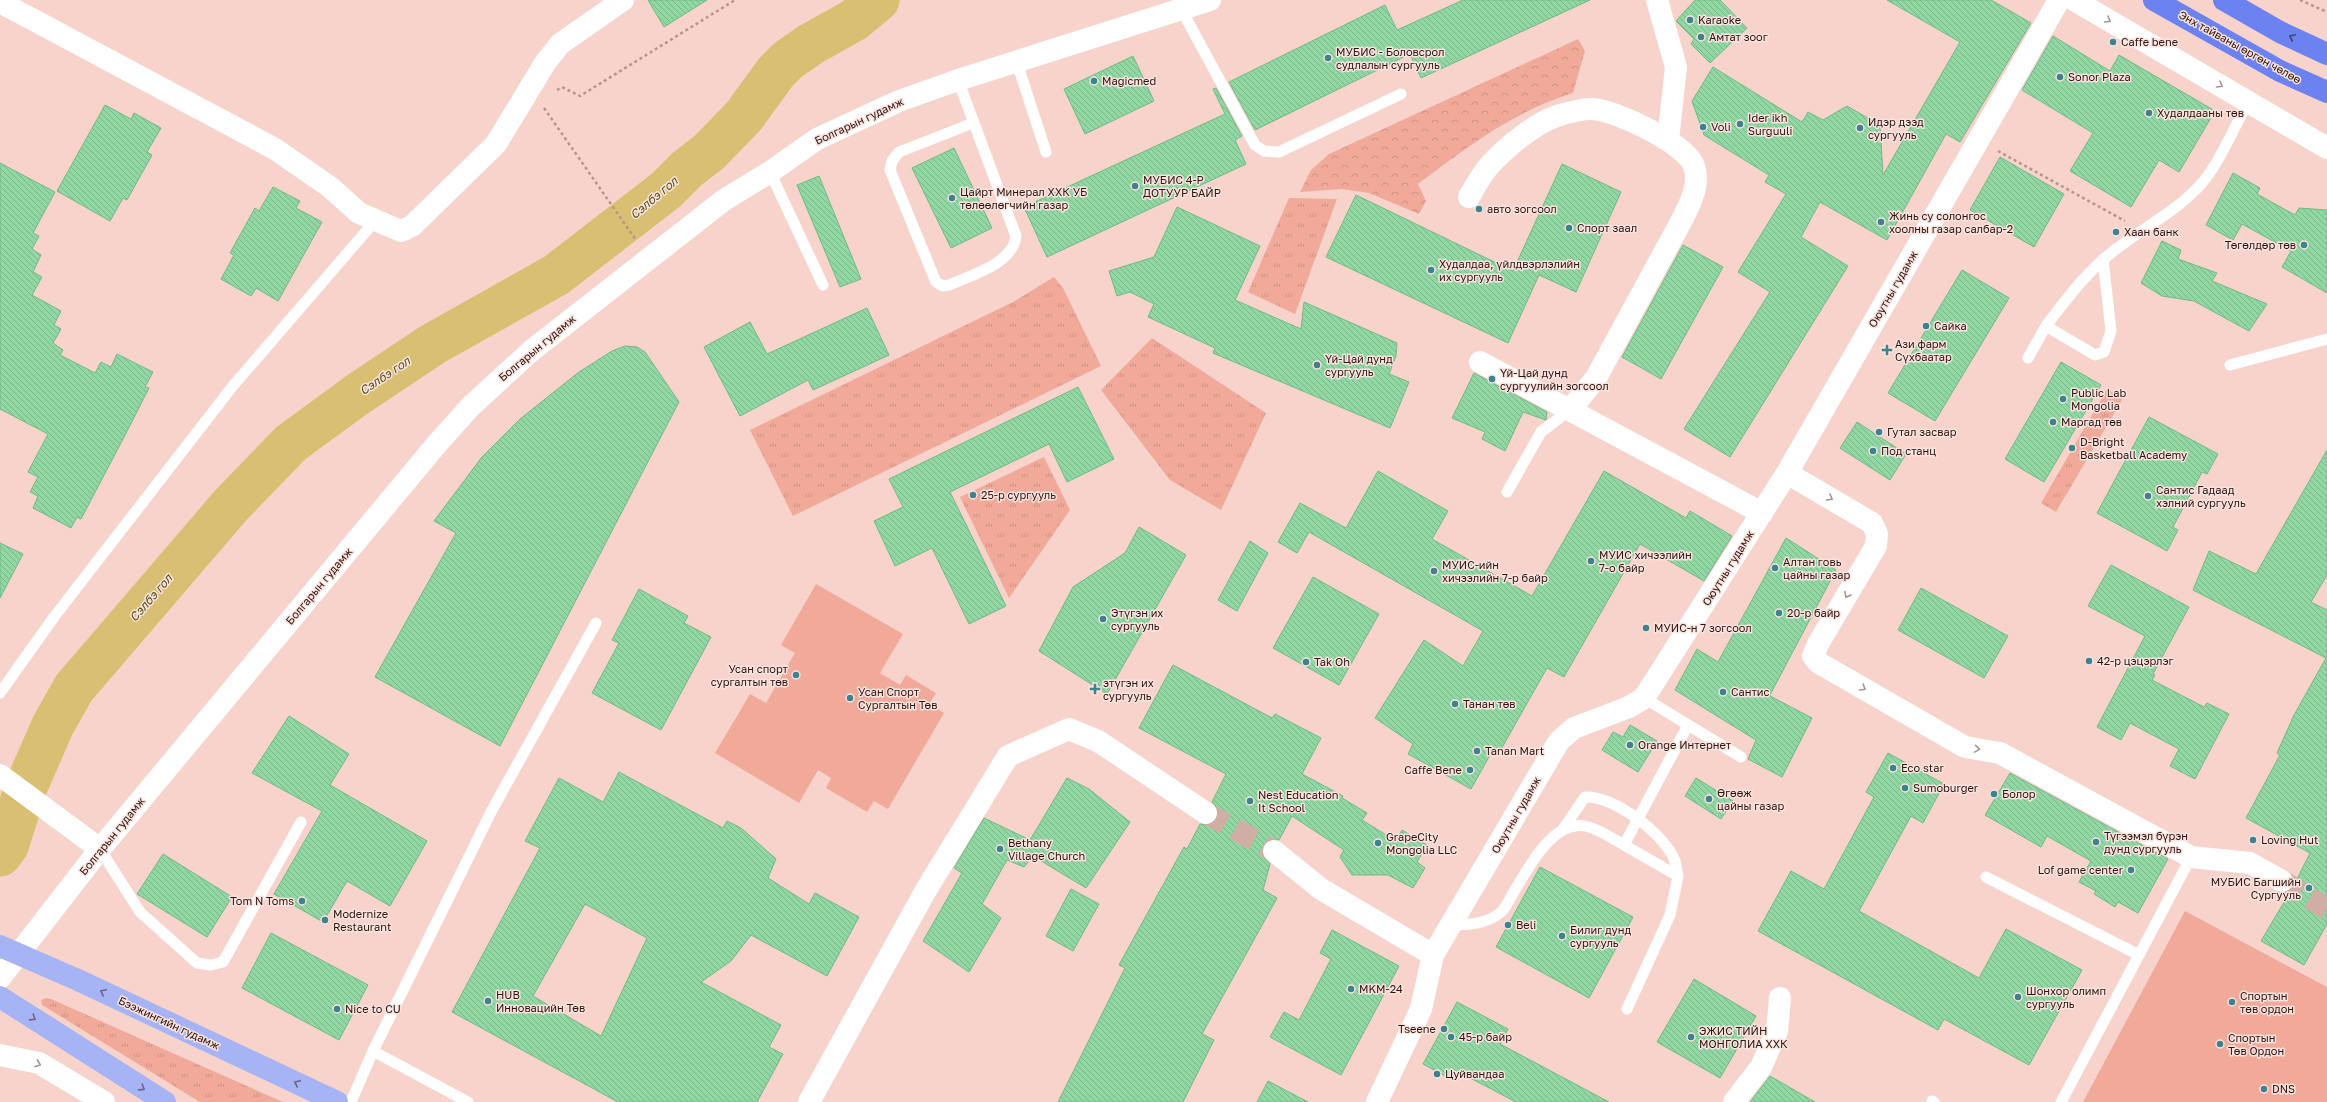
<svg xmlns="http://www.w3.org/2000/svg" width="2327" height="1102" viewBox="0 0 2327 1102" font-family="'Golos Text',sans-serif">
<defs>
<pattern id="grass-tufts" width="24" height="20" patternUnits="userSpaceOnUse"><rect width="24" height="20" fill="#f1a99a"/><path d="M3 7l-1-3M5 7V3M7 7l1-3M15 17l-1-3M17 17v-4M19 17l1-3" fill="none" stroke="#cf9184"/></pattern>
<pattern id="forest-crowns" width="20" height="18" patternUnits="userSpaceOnUse"><rect width="20" height="18" fill="#f1a99a"/><path d="M2 6a3 3 0 1 1 6 0M12 15a3 3 0 1 1 6 0" fill="none" stroke="#cf9184"/></pattern>
<pattern id="building-back-hatch" width="6" height="6" patternUnits="userSpaceOnUse"><rect width="6" height="6" fill="#90d7a3"/><path d="M-1 5l2 2M0 0l6 6M5-1l2 2" fill="none" stroke="#7db88b"/></pattern>
</defs>
<rect width="100%" height="100%" fill="#f7d3cb"/>
<!-- grass -->
<path fill="url(#grass-tufts)" d="M1289,198L1337,199L1295,314L1248,292Z
M1054,277L1063,288L1101,366L793,516L750,430L1013,302Z
M1152,338L1266,413L1221,510L1170,480L1101,390Z
M2107,389L2123,398L2056,512L2041,503Z
M1044,457L1070,510L1009,598L960,497Z
M46,998L51,999L283,1102H200L47,1008L42,1005L41,1000Z"/>
<!-- forest -->
<path fill="url(#forest-crowns)" d="M1578,39L1585,51L1573,93C1514,111 1466,148 1418,184L1426,201L1419,214L1369,193L1342,189L1300,192L1311,170L1329,154Z"/>
<!-- pitch -->
<path fill="#f1a99a" d="M816,584L903,634L880,673L900,685L906,675L936,693L929,704L944,713L888,809L874,801L867,812L826,788L831,778L818,770L799,803L715,753L750,694L766,703L795,653L781,645Z
M2185,911L2327,987V1102H2083Z"/>
<g fill="none" stroke-linecap="round" stroke-linejoin="round">
<!-- river -->
<path stroke="#d8bf71" stroke-width="43" d="M0,855L7,846L26,787L53,725L74,688L231,505L291,443L358,394L433,344L556,275L666,190L687,169L709,152L744,116L776,72L788,60L811,44L854,20L878,0"/>
</g>
<!-- building -->
<path fill="url(#building-back-hatch)" stroke="#71ba85" fill-rule="evenodd" d="M648,0H707L664,27Z
M1463,0H1590L1421,78L1410,54L1255,130L1229,82L1385,5L1397,30Z
M1695,0H1720L1747,28L1710,63L1691,44L1694,39L1676,21Z
M1887,0H1991L2031,23L1960,142L1946,134L1887,240L1820,202L1801,237L1848,266L1730,457L1684,429L1770,292L1738,272L1786,194L1765,182L1769,175L1704,135L1692,101L1713,67L1802,122L1808,112L1823,120L1847,106L1880,125L1883,175L1960,42Z
M2053,36L2110,71L2119,55L2215,111L2179,172L2159,160L2131,207L2070,171L2093,133L2022,90Z
M1133,56L1154,101L1085,134L1064,89Z
M1216,88L1242,136L1235,140L1246,164L1047,257L1024,207L1225,114L1213,89Z
M105,105L131,119L134,113L161,128L147,152L152,155L127,200L123,198L110,221L57,191Z
M954,148L992,228L951,248L912,168Z
M2000,157L2064,194L2034,247L1970,210Z
M0,163L55,192L33,233L39,236L32,249L41,255L33,272L42,277L32,295L61,311L54,325L61,329L53,343L63,350L60,355L95,373L101,362L111,367L117,354L153,372L145,387L149,388L122,441L81,519L77,517L71,528L33,508L38,496L30,492L38,477L28,472L48,434L0,409Z
M1562,164L1621,192L1576,292L1539,275L1508,343L1326,257L1356,195L1513,271Z
M2233,173L2260,188L2257,194L2295,215L2299,208L2327,210V293L2282,267L2291,251L2242,224L2233,240L2206,225Z
M819,176L861,279L840,287L797,185Z
M273,187L300,201L296,208L322,222L278,301L256,288L251,296L221,279L234,255L230,253L255,208L259,211Z
M1177,207L1260,246L1235,300L1301,329L1304,302L1397,343L1396,356L1389,374L1409,382L1390,428L1213,353L1215,348L1148,317L1154,304L1130,292L1117,296L1109,271L1154,257Z
M2162,241L2181,250L2178,259L2217,273L2212,281L2267,304L2249,331L2194,301L2162,296L2141,283Z
M1683,245L1723,267L1661,379L1622,357Z
M1962,270L2009,298L1935,421L1888,393Z
M867,308L889,355L813,390L808,380L740,416L704,347L750,322L767,354Z
M625,346L637,347L645,352L679,402L500,746L375,677L456,533L434,521L482,457L520,419L579,372L612,351Z
M2061,362L2101,385L2044,482L2005,459Z
M1474,373L1547,412L1546,420L1523,412L1505,451L1482,439L1485,432L1452,418Z
M1078,387L1114,459L1067,482L1049,444L950,492L1006,606L969,624L932,548L895,566L874,521L903,507L889,479Z
M2149,417L2218,454L2207,474L2202,472L2173,527L2178,530L2167,551L2097,513Z
M1857,422L1906,454L1890,480L1840,448Z
M2327,450V575L2311,602L2327,610V924L2304,965L2261,941L2293,887L2310,853L2246,818L2280,755L2277,753L2294,715L2326,658L2193,590L2209,551L2256,574Z
M1378,471L1448,511L1432,539L1532,596L1604,471L1686,518L1690,511L1732,536L1704,581L1640,544L1564,677L1547,668L1500,751L1494,748L1471,789L1408,754L1413,744L1375,718L1424,640L1463,666L1483,631L1309,532L1297,553L1278,542L1300,503L1346,528Z
M1139,527L1186,555L1107,694L1039,651L1073,587L1125,553Z
M1786,538L1836,570L1771,693L1770,696L1812,718L1782,777L1748,759L1756,740L1675,690L1697,649L1718,662Z
M1250,541L1268,553L1237,611L1218,600Z
M0,543L23,554L0,598Z
M2111,565L2189,607L2153,674L2155,675L2152,680L2204,707L2207,703L2229,714L2195,779L2170,766L2179,749L2130,723L2121,740L2097,727L2145,636L2088,606Z
M1313,577L1379,614L1339,685L1273,648Z
M1921,588L2008,636L1984,678L1898,630Z
M639,589L688,616L684,623L711,637L661,730L592,693L619,643L612,640Z
M1173,665L1272,718L1275,714L1321,738L1302,774L1343,796L1342,798L1367,813L1362,820L1396,841L1402,830L1427,845L1417,862L1425,868L1413,888L1388,875H1352L1340,857L1344,850L1292,816L1279,840H1269L1262,849L1263,856L1270,864L1263,890L1277,898L1202,1034L1214,1040L1183,1102H1058L1125,968L1119,965L1184,847L1187,849L1200,824H1212L1218,814L1217,807L1212,802L1226,774L1139,728Z
M289,716L349,754L330,785L427,841L390,906L347,881L323,922L274,894L322,811L252,773Z
M1630,725L1657,741L1638,772L1602,750L1613,732L1623,737Z
M1888,753L1944,784L1923,823L1911,816L1859,911L1979,978L2006,929L2082,970L2029,1065L1944,1019L1938,1030L1758,931L1791,871L1824,889L1874,797L1866,792Z
M619,772L723,828L727,821L741,828L776,859L768,878L809,904L815,893L859,917L827,976L751,935L731,961L701,982L781,1025L769,1047L783,1054L757,1102H618L452,1012L540,848L525,841L559,778L603,802ZM585,904L647,938L601,1036L533,996Z
M2010,773L2168,859L2138,913L2118,902L2115,907L2094,894L2096,891L2079,882L2091,861L2047,836L2041,847L1985,815Z
M1067,778L1089,789L1130,822L1086,888L1033,856L1024,867L1007,860L982,904L1001,918L969,972L923,941L962,873L954,868L984,818L1030,840Z
M1696,778L1733,801L1721,819L1685,796Z
M163,854L232,897L207,937L137,894Z
M1540,867L1633,917L1589,998L1496,947Z
M1071,889L1099,904L1073,951L1046,936Z
M1332,930L1399,966L1341,1075L1270,1037L1284,1012L1299,1020L1331,959L1320,953Z
M271,933L368,985L339,1040L242,988Z
M1694,979L1756,1016L1720,1078L1657,1042Z
M1457,1002L1508,1029L1500,1044L1609,1102H1516L1453,1069L1449,1078L1423,1064Z
M1770,1076L1815,1102H1750Z
M1268,1081L1308,1102H1257Z"/>
<g fill="none" stroke-linecap="round" stroke-linejoin="round">
<!-- street-tunnel -->
<path stroke="#d0ada5" stroke-width="22" stroke-dasharray="22 11" stroke-linecap="butt" d="M1206,813L1274,851
M2282,881L2327,909"/>
<!-- path -->
<path stroke="#b7958d" stroke-width="2.5" stroke-dasharray="3 3" stroke-linecap="butt" d="M2300,0L2327,12
M557,90L562,87L580,96L735,0
M544,108L636,240
M1998,151L2125,221"/>
<!-- lane -->
<path stroke="#fff" stroke-width="11" d="M1181,9L1255,145L1264,151L1279,152L1401,94
M1016,60L1046,152
M958,80L1016,236C1013,264 971,275 949,285L943,286L936,282L890,170L892,161L899,152L973,123
M770,172L823,285
M2103,259L2111,331L2104,352L2095,355L2046,326C2063,303 2082,278 2104,259C2134,232 2175,214 2202,183C2222,159 2233,128 2249,101
M2028,358L2046,326
M2230,365L2327,339
M1507,492L1541,432L1570,410
M0,693L54,617L232,387L375,221
M1644,698L1741,757
M1563,829L1585,797C1613,795 1665,834 1675,861C1676,866 1677,871 1678,876
M100,849L140,912L197,963L211,965L223,962L301,822
M1986,877L2139,955
M1451,925C1468,925 1486,924 1500,913C1505,909 1509,901 1512,895C1527,871 1553,816 1589,827C1600,830 1613,839 1624,845
M1627,1009L1670,915L1678,876L1624,845L1688,725
M373,1051L468,1102
M1932,1101L1934,1102
M351,1102L373,1051L492,810L596,623
M2061,1102L2191,857"/>
<!-- street -->
<path stroke="#fff" stroke-width="22" d="M1657,0L1676,67L1668,140
M2074,0L2327,148
M0,2L275,149L330,187L359,213L401,231L412,226L496,144L545,63L560,44L623,0
M1469,197C1475,187 1481,175 1489,166C1504,149 1535,123 1557,116C1567,113 1583,108 1593,109C1615,110 1687,144 1694,166C1700,185 1691,201 1683,218L1596,378L1570,410
M1480,362L1762,513
M1787,473L1872,523L1877,534L1876,546L1818,644L1813,656L1819,663L1965,747L2000,753L2191,857L2250,863L2282,881
M0,775L100,849
M1274,851L1321,889L1433,955
M809,1102L926,890L1008,756L1069,729L1098,741L1206,813
M1377,1102L1421,1009L1433,955L1559,741L1574,728L1629,707L1644,698L1787,473L2059,0
M1734,1102L1761,1067L1777,1031L1780,998"/>
<!-- secondary -->
<path stroke="#fff" stroke-width="22" d="M0,978L100,849L436,445L470,407L531,351L724,200L770,172L817,139L899,101L958,80L1210,0
M0,1055L39,1063L104,1102"/>
<!-- primary -->
<path stroke="#a6b4f6" stroke-width="22" d="M0,946L78,980L337,1102
M0,997L165,1102"/>
<!-- highway -->
<path stroke="#6b82f0" stroke-width="22" d="M2154,0L2280,71L2327,92
M2224,0L2280,32L2327,54"/>
</g>
<!-- one-way arrows -->
<defs><path id="oneway-chevron" d="M-2-3.5L2.5 0L-2 3.5" fill="none" stroke-width="1.6" stroke-linecap="round" stroke-linejoin="round"/></defs>
<g stroke="#a39592">
<use href="#oneway-chevron" transform="translate(2108 20) rotate(30)"/>
<use href="#oneway-chevron" transform="translate(2220 85) rotate(30)"/>
<use href="#oneway-chevron" transform="translate(1830 498) rotate(30)"/>
<use href="#oneway-chevron" transform="translate(1847 595) rotate(121)"/>
<use href="#oneway-chevron" transform="translate(1863 688) rotate(30)"/>
<use href="#oneway-chevron" transform="translate(1977 749) rotate(9)"/>
<use href="#oneway-chevron" transform="translate(38 1064) rotate(21)"/>
</g>
<use stroke="#493f68" href="#oneway-chevron" transform="translate(2292 37) rotate(-155)"/>
<g stroke="#6c6482">
<use href="#oneway-chevron" transform="translate(103 992) rotate(-155)"/>
<use href="#oneway-chevron" transform="translate(33 1018) rotate(32)"/>
<use href="#oneway-chevron" transform="translate(297 1083) rotate(-155)"/>
<use href="#oneway-chevron" transform="translate(142 1088) rotate(33)"/>
</g>
<!-- markers -->
<g fill="#3d828f" stroke="#f7e4e0" stroke-width="1.5">
<circle cx="1690" cy="20" r="4"/>
<circle cx="1701" cy="37" r="4"/>
<circle cx="2113" cy="42" r="4"/>
<circle cx="1328" cy="58" r="4"/>
<circle cx="2060" cy="77" r="4"/>
<circle cx="1094" cy="81" r="4"/>
<circle cx="2149" cy="113" r="4"/>
<circle cx="1740" cy="124" r="4"/>
<circle cx="1703" cy="127" r="4"/>
<circle cx="1860" cy="128" r="4"/>
<circle cx="1135" cy="186" r="4"/>
<circle cx="952" cy="198" r="4"/>
<circle cx="1479" cy="209" r="4"/>
<circle cx="1881" cy="222" r="4"/>
<circle cx="1569" cy="228" r="4"/>
<circle cx="2116" cy="232" r="4"/>
<circle cx="2304" cy="245" r="4"/>
<circle cx="1431" cy="270" r="4"/>
<circle cx="1926" cy="326" r="4"/>
<path d="M1885 344h4v4h4v4h-4v4h-4v-4h-4v-4h4z"/>
<circle cx="1317" cy="365" r="4"/>
<circle cx="1492" cy="379" r="4"/>
<circle cx="2063" cy="399" r="4"/>
<circle cx="2053" cy="422" r="4"/>
<circle cx="1879" cy="432" r="4"/>
<circle cx="2072" cy="448" r="4"/>
<circle cx="1873" cy="451" r="4"/>
<circle cx="973" cy="495" r="4"/>
<circle cx="2148" cy="496" r="4"/>
<circle cx="1591" cy="561" r="4"/>
<circle cx="1775" cy="568" r="4"/>
<circle cx="1434" cy="571" r="4"/>
<circle cx="1779" cy="613" r="4"/>
<circle cx="1103" cy="619" r="4"/>
<circle cx="1646" cy="628" r="4"/>
<circle cx="2089" cy="661" r="4"/>
<circle cx="1306" cy="662" r="4"/>
<circle cx="796" cy="675" r="4"/>
<path d="M1093 683h4v4h4v4h-4v4h-4v-4h-4v-4h4z"/>
<circle cx="1723" cy="692" r="4"/>
<circle cx="850" cy="698" r="4"/>
<circle cx="1455" cy="704" r="4"/>
<circle cx="1630" cy="745" r="4"/>
<circle cx="1477" cy="751" r="4"/>
<circle cx="1893" cy="768" r="4"/>
<circle cx="1470" cy="770" r="4"/>
<circle cx="1905" cy="788" r="4"/>
<circle cx="1994" cy="794" r="4"/>
<circle cx="1709" cy="799" r="4"/>
<circle cx="1250" cy="801" r="4"/>
<circle cx="2253" cy="840" r="4"/>
<circle cx="2096" cy="842" r="4"/>
<circle cx="1378" cy="843" r="4"/>
<circle cx="1000" cy="849" r="4"/>
<circle cx="2131" cy="870" r="4"/>
<circle cx="2309" cy="888" r="4"/>
<circle cx="302" cy="901" r="4"/>
<circle cx="325" cy="920" r="4"/>
<circle cx="1508" cy="925" r="4"/>
<circle cx="1562" cy="936" r="4"/>
<circle cx="1351" cy="989" r="4"/>
<circle cx="2018" cy="997" r="4"/>
<circle cx="488" cy="1001" r="4"/>
<circle cx="2232" cy="1002" r="4"/>
<circle cx="337" cy="1009" r="4"/>
<circle cx="1444" cy="1029" r="4"/>
<circle cx="1451" cy="1037" r="4"/>
<circle cx="1691" cy="1037" r="4"/>
<circle cx="2220" cy="1044" r="4"/>
<circle cx="1437" cy="1074" r="4"/>
<circle cx="2264" cy="1089" r="4"/>
</g>
<g text-anchor="middle" stroke-width="3" stroke-linejoin="round" paint-order="stroke">
<!-- poi labels -->
<g font-size="11" fill="#33130d" stroke="#f7e4e0" text-anchor="start">
<text x="1698" y="24">Karaoke</text>
<text x="1709" y="41">Амтат зоог</text>
<text x="2121" y="46">Caffe bene</text>
<text x="1336" y="56">МУБИС - Боловсрол<tspan x="1336" dy="13">судлалын сургууль</tspan></text>
<text x="2068" y="81">Sonor Plaza</text>
<text x="1102" y="85">Magicmed</text>
<text x="2157" y="117">Худалдааны төв</text>
<text x="1748" y="122">Ider ikh<tspan x="1748" dy="13">Surguuli</tspan></text>
<text x="1868" y="126">Идэр дээд<tspan x="1868" dy="13">сургууль</tspan></text>
<text x="1711" y="131">Voli</text>
<text x="1143" y="184">МУБИС 4-Р<tspan x="1143" dy="13">ДОТУУР БАЙР</tspan></text>
<text x="960" y="196">Цайрт Минерал ХХК УБ<tspan x="960" dy="13">төлөөлөгчийн газар</tspan></text>
<text x="1487" y="213">авто зогсоол</text>
<text x="1889" y="220">Жинь су солонгос<tspan x="1889" dy="13">хоолны газар салбар-2</tspan></text>
<text x="1577" y="232">Спорт заал</text>
<text x="2124" y="236">Хаан банк</text>
<text x="2296" y="249" text-anchor="end">Төгөлдөр төв</text>
<text x="1439" y="268">Худалдаа, үйлдвэрлэлийн<tspan x="1439" dy="13">их сургууль</tspan></text>
<text x="1934" y="330">Сайка</text>
<text x="1895" y="348">Ази фарм<tspan x="1895" dy="13">Сүхбаатар</tspan></text>
<text x="1325" y="363">Үй-Цай дунд<tspan x="1325" dy="13">сургууль</tspan></text>
<text x="1500" y="377">Үй-Цай дунд<tspan x="1500" dy="13">сургуулийн зогсоол</tspan></text>
<text x="2071" y="397">Public Lab<tspan x="2071" dy="13">Mongolia</tspan></text>
<text x="2061" y="426">Маргад төв</text>
<text x="1887" y="436">Гутал засвар</text>
<text x="2080" y="446">D-Bright<tspan x="2080" dy="13">Basketball Academy</tspan></text>
<text x="1881" y="455">Под станц</text>
<text x="2156" y="494">Сантис Гадаад<tspan x="2156" dy="13">хэлний сургууль</tspan></text>
<text x="981" y="499">25-р сургууль</text>
<text x="1599" y="559">МУИС хичээлийн<tspan x="1599" dy="13">7-о байр</tspan></text>
<text x="1783" y="566">Алтан говь<tspan x="1783" dy="13">цайны газар</tspan></text>
<text x="1442" y="569">МУИС-ийн<tspan x="1442" dy="13">хичээлийн 7-р байр</tspan></text>
<text x="1111" y="617">Этүгэн их<tspan x="1111" dy="13">сургууль</tspan></text>
<text x="1787" y="617">20-p байр</text>
<text x="1654" y="632">МУИС-н 7 зогсоол</text>
<text x="2097" y="665">42-р цэцэрлэг</text>
<text x="1314" y="666">Tak Oh</text>
<text x="788" y="673" text-anchor="end">Усан спорт<tspan x="788" dy="13">сургалтын төв</tspan></text>
<text x="1103" y="687">этүгэн их<tspan x="1103" dy="13">сургууль</tspan></text>
<text x="858" y="696">Усан Спорт<tspan x="858" dy="13">Сургалтын Төв</tspan></text>
<text x="1731" y="696">Сантис</text>
<text x="1463" y="708">Танан төв</text>
<text x="1638" y="749">Orange Интернет</text>
<text x="1485" y="755">Tanan Mart</text>
<text x="1901" y="772">Eco star</text>
<text x="1462" y="774" text-anchor="end">Caffe Bene</text>
<text x="1913" y="792">Sumoburger</text>
<text x="1717" y="797">Өгөөж<tspan x="1717" dy="13">цайны газар</tspan></text>
<text x="2002" y="798">Болор</text>
<text x="1258" y="799">Nest Education<tspan x="1258" dy="13">It School</tspan></text>
<text x="2104" y="840">Түгээмэл бүрэн<tspan x="2104" dy="13">дунд сургууль</tspan></text>
<text x="1386" y="841">GrapeCity<tspan x="1386" dy="13">Mongolia LLC</tspan></text>
<text x="2261" y="844">Loving Hut</text>
<text x="1008" y="847">Bethany<tspan x="1008" dy="13">Village Church</tspan></text>
<text x="2123" y="874" text-anchor="end">Lof game center</text>
<text x="2301" y="886" text-anchor="end">МУБИС Багшийн<tspan x="2301" dy="13">Сургууль</tspan></text>
<text x="294" y="905" text-anchor="end">Tom N Toms</text>
<text x="333" y="918">Modernize<tspan x="333" dy="13">Restaurant</tspan></text>
<text x="1516" y="929">Beli</text>
<text x="1570" y="934">Билиг дунд<tspan x="1570" dy="13">сургууль</tspan></text>
<text x="1359" y="993">MKM-24</text>
<text x="2026" y="995">Шонхор олимп<tspan x="2026" dy="13">сургууль</tspan></text>
<text x="496" y="999">HUB<tspan x="496" dy="13">Инновацийн Төв</tspan></text>
<text x="2240" y="1000">Спортын<tspan x="2240" dy="13">төв ордон</tspan></text>
<text x="345" y="1013">Nice to CU</text>
<text x="1436" y="1033" text-anchor="end">Tseene</text>
<text x="1699" y="1035">ЭЖИС ТИЙН<tspan x="1699" dy="13">МОНГОЛИА ХХК</tspan></text>
<text x="1459" y="1041">45-р байр</text>
<text x="2228" y="1042">Спортын<tspan x="2228" dy="13">Төв Ордон</tspan></text>
<text x="1445" y="1078">Цуйвандаа</text>
<text x="2272" y="1093">DNS</text>
</g>
<!-- street labels -->
<g font-size="11" fill="#33130d" stroke="#f7e4e0">
<text transform="translate(2240 47) rotate(29)" y="4">Энх тайваны өргөн чөлөө</text>
<text transform="translate(859 121) rotate(-25)" y="4">Болгарын гудамж</text>
<text transform="translate(1893 289) rotate(-60)" y="4">Оюутны гудамж</text>
<text transform="translate(537 348) rotate(-40)" y="4">Болгарын гудамж</text>
<text transform="translate(1728 568) rotate(-58)" y="4">Оюутны гудамж</text>
<text transform="translate(319 586) rotate(-50)" y="4">Болгарын гудамж</text>
<text transform="translate(1516 815) rotate(-60)" y="4">Оюутны гудамж</text>
<text transform="translate(112 836) rotate(-51)" y="4">Болгарын гудамж</text>
<text transform="translate(169 1023) rotate(25)" y="4">Бээжингийн гудамж</text>
</g>
<!-- water labels -->
<g font-size="12" font-style="italic" fill="#5f4e11" stroke="#f7e4e0">
<text transform="translate(654 198) rotate(-40)" y="4">Сэлбэ гол</text>
<text transform="translate(385 376) rotate(-34)" y="4">Сэлбэ гол</text>
<text transform="translate(151 598) rotate(-49)" y="4">Сэлбэ гол</text>
</g>
</g>
</svg>
